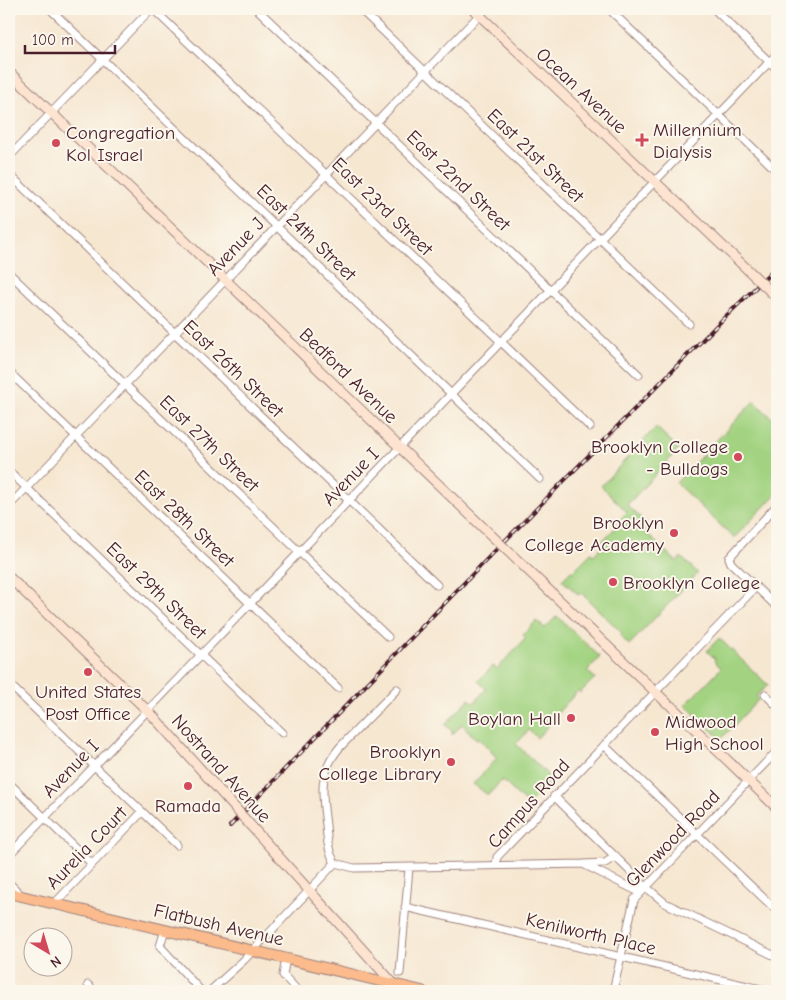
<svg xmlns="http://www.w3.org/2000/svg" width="786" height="1000" viewBox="0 0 786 1000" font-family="'Comic Neue',sans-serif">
<rect width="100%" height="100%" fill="#fbf7ec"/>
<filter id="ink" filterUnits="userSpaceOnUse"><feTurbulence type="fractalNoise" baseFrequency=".02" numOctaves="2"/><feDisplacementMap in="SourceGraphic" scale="10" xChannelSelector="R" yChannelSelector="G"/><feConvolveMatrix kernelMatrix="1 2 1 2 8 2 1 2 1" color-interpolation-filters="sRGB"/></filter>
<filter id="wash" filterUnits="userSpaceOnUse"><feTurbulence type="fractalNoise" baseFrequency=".0096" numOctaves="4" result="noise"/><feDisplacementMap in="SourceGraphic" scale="20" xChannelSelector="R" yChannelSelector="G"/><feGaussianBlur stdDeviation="1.12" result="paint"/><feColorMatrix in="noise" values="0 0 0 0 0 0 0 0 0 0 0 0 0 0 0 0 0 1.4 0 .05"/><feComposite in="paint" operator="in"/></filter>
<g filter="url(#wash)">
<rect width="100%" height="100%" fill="#f6e7d1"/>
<!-- green -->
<path fill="#a3d381" stroke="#767956" d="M754,401L777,423V493L734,538L676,483Z
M656,427L679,449L627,505L649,526L645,532L677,562L681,557L698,573L629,645L620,636L622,633L581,593L579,595L562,580L571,571L572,572L591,553L594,555L602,546L600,543L619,524L618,522L627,512L601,486Z
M557,616L600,657L587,671L595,678L580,693L578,691L550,721L551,723L537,738L529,730L516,744L553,780L528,805L502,780L488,795L473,784L497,758L479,738L476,739L462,724L452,735V731L445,725L469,699L474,703L486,689L478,681L493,666L497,669L526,638L523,635L536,621L545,628Z
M719,638L768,685L756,696L759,699L721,739L685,705L721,668L714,661L715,659L707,651Z"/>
</g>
<g filter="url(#ink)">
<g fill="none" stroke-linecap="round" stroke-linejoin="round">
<defs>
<path id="street" d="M50,9L540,479
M153,9L590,427
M257,9L639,375
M360,9L689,324
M609,9L777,171
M714,9L777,69
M9,157L151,9
M9,174L437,585
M9,273L388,637
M9,372L338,688
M9,471L282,733
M777,505L729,558L731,563L777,607
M9,506L485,9
M9,684L177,845
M397,689L340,747C318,773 322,794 326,825C327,839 328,851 335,863L354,868L583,864L605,863L616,856
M765,694L777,706
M604,745L777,911
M9,783L92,864
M554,796L646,887L665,903L777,957
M9,855L777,54
M496,865L497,857L756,587
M585,865L635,890L646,887
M9,883L22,896
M54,904L142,812
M405,907L769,991
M165,930L160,946L201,991
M286,958L283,975L298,991
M400,973L409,868
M88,985L94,991
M210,991L244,960L335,863
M613,991L634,900L777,751"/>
<path id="secondary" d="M473,9L747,269
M9,72L491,535
M769,290L777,298
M513,556L667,703
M9,577L153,716L236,809
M671,706L777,808
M251,826L400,991"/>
<path id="primary" d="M9,893L422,991"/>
</defs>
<!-- street casing -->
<use href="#street" stroke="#a0837e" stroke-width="9"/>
<!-- secondary casing -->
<use href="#secondary" stroke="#a0837e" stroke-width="11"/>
<!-- primary casing -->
<use href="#primary" stroke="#a0837e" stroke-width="12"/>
<!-- street -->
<use href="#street" stroke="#fff" stroke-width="7"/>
<!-- secondary -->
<use href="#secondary" stroke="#fde4d1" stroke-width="9"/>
<!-- primary -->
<use href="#primary" stroke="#fbbb8c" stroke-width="10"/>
<defs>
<path id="rail" d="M230,826L493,553L724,318L777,267"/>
</defs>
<!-- rail casing -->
<use href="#rail" stroke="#4a1f2b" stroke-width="4"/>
<!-- rail -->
<use href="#rail" stroke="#fbf7ec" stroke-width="2" stroke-dasharray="5.5" stroke-linecap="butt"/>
<defs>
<path id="secondary-bridge" d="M747,269L769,290
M491,535L513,556
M236,809L251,826"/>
</defs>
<!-- secondary-bridge casing -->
<use href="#secondary-bridge" stroke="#a0837e" stroke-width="11" stroke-linecap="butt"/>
<!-- secondary-bridge -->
<use href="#secondary-bridge" stroke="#fde4d1" stroke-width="9"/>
</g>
</g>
<!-- markers -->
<g fill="#d1495b" stroke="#fbf7ec" stroke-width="2">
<path d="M639.5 132.5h5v5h5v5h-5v5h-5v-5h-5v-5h5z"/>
<circle cx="56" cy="143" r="5"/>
<circle cx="738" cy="457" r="5"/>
<circle cx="674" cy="533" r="5"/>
<circle cx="613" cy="582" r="5"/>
<circle cx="88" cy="672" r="5"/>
<circle cx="571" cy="718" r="5"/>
<circle cx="655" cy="732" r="5"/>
<circle cx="451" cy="762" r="5"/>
<circle cx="188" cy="786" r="5"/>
</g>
<g text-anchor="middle" stroke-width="4" stroke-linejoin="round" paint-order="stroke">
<!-- street labels -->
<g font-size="19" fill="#4a1f2b" stroke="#fbf7ec">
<text transform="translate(582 90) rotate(43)" y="7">Ocean Avenue</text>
<text transform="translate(536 155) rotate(44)" y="7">East 21st Street</text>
<text transform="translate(459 180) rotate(44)" y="7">East 22nd Street</text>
<text transform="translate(383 206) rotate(44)" y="7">East 23rd Street</text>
<text transform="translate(307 232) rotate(44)" y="7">East 24th Street</text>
<text transform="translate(235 246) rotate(-46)" y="7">Avenue J</text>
<text transform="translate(234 368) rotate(44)" y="7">East 26th Street</text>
<text transform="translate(349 375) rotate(44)" y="7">Bedford Avenue</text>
<text transform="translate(210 443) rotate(44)" y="7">East 27th Street</text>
<text transform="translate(350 476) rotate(-46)" y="7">Avenue I</text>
<text transform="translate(185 518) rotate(44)" y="7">East 28th Street</text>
<text transform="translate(157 590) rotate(44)" y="7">East 29th Street</text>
<text transform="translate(70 768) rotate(-46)" y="7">Avenue I</text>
<text transform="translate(222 768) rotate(48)" y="7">Nostrand Avenue</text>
<text transform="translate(528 803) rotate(-48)" y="7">Campus Road</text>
<text transform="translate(672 838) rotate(-46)" y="7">Glenwood Road</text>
<text transform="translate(86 847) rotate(-46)" y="7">Aurelia Court</text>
<text transform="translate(219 924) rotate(13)" y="7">Flatbush Avenue</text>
<text transform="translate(591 933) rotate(13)" y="7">Kenilworth Place</text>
</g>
<!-- poi labels -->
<g font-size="19" fill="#4a1f2b" stroke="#fbf7ec" text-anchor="start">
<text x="653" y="136">Millennium<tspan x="653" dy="22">Dialysis</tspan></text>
<text x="66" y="139">Congregation<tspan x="66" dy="22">Kol Israel</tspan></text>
<text x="728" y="453" text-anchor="end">Brooklyn College<tspan x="728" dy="22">- Bulldogs</tspan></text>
<text x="664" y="529" text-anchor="end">Brooklyn<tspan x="664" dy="22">College Academy</tspan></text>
<text x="623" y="589">Brooklyn College</text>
<text x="88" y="698" text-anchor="middle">United States<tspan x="88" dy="22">Post Office</tspan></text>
<text x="561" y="725" text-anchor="end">Boylan Hall</text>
<text x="665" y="728">Midwood<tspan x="665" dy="22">High School</tspan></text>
<text x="441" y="758" text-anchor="end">Brooklyn<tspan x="441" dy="22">College Library</tspan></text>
<text x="188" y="812" text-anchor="middle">Ramada</text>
</g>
</g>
<!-- margin -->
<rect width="786" height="1000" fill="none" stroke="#fbf7ec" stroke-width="30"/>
<!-- north arrow -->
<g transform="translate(48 952) rotate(142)"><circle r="24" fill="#fbf7ec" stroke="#b4a19f"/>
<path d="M0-4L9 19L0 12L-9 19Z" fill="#d1495b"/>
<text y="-8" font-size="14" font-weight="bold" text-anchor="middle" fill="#4a1f2b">N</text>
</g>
<!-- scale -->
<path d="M25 45v8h90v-8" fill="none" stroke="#4a1f2b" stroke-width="2.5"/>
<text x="32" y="45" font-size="15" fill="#4a1f2b" stroke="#fbf7ec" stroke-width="4" paint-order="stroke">100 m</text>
</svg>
